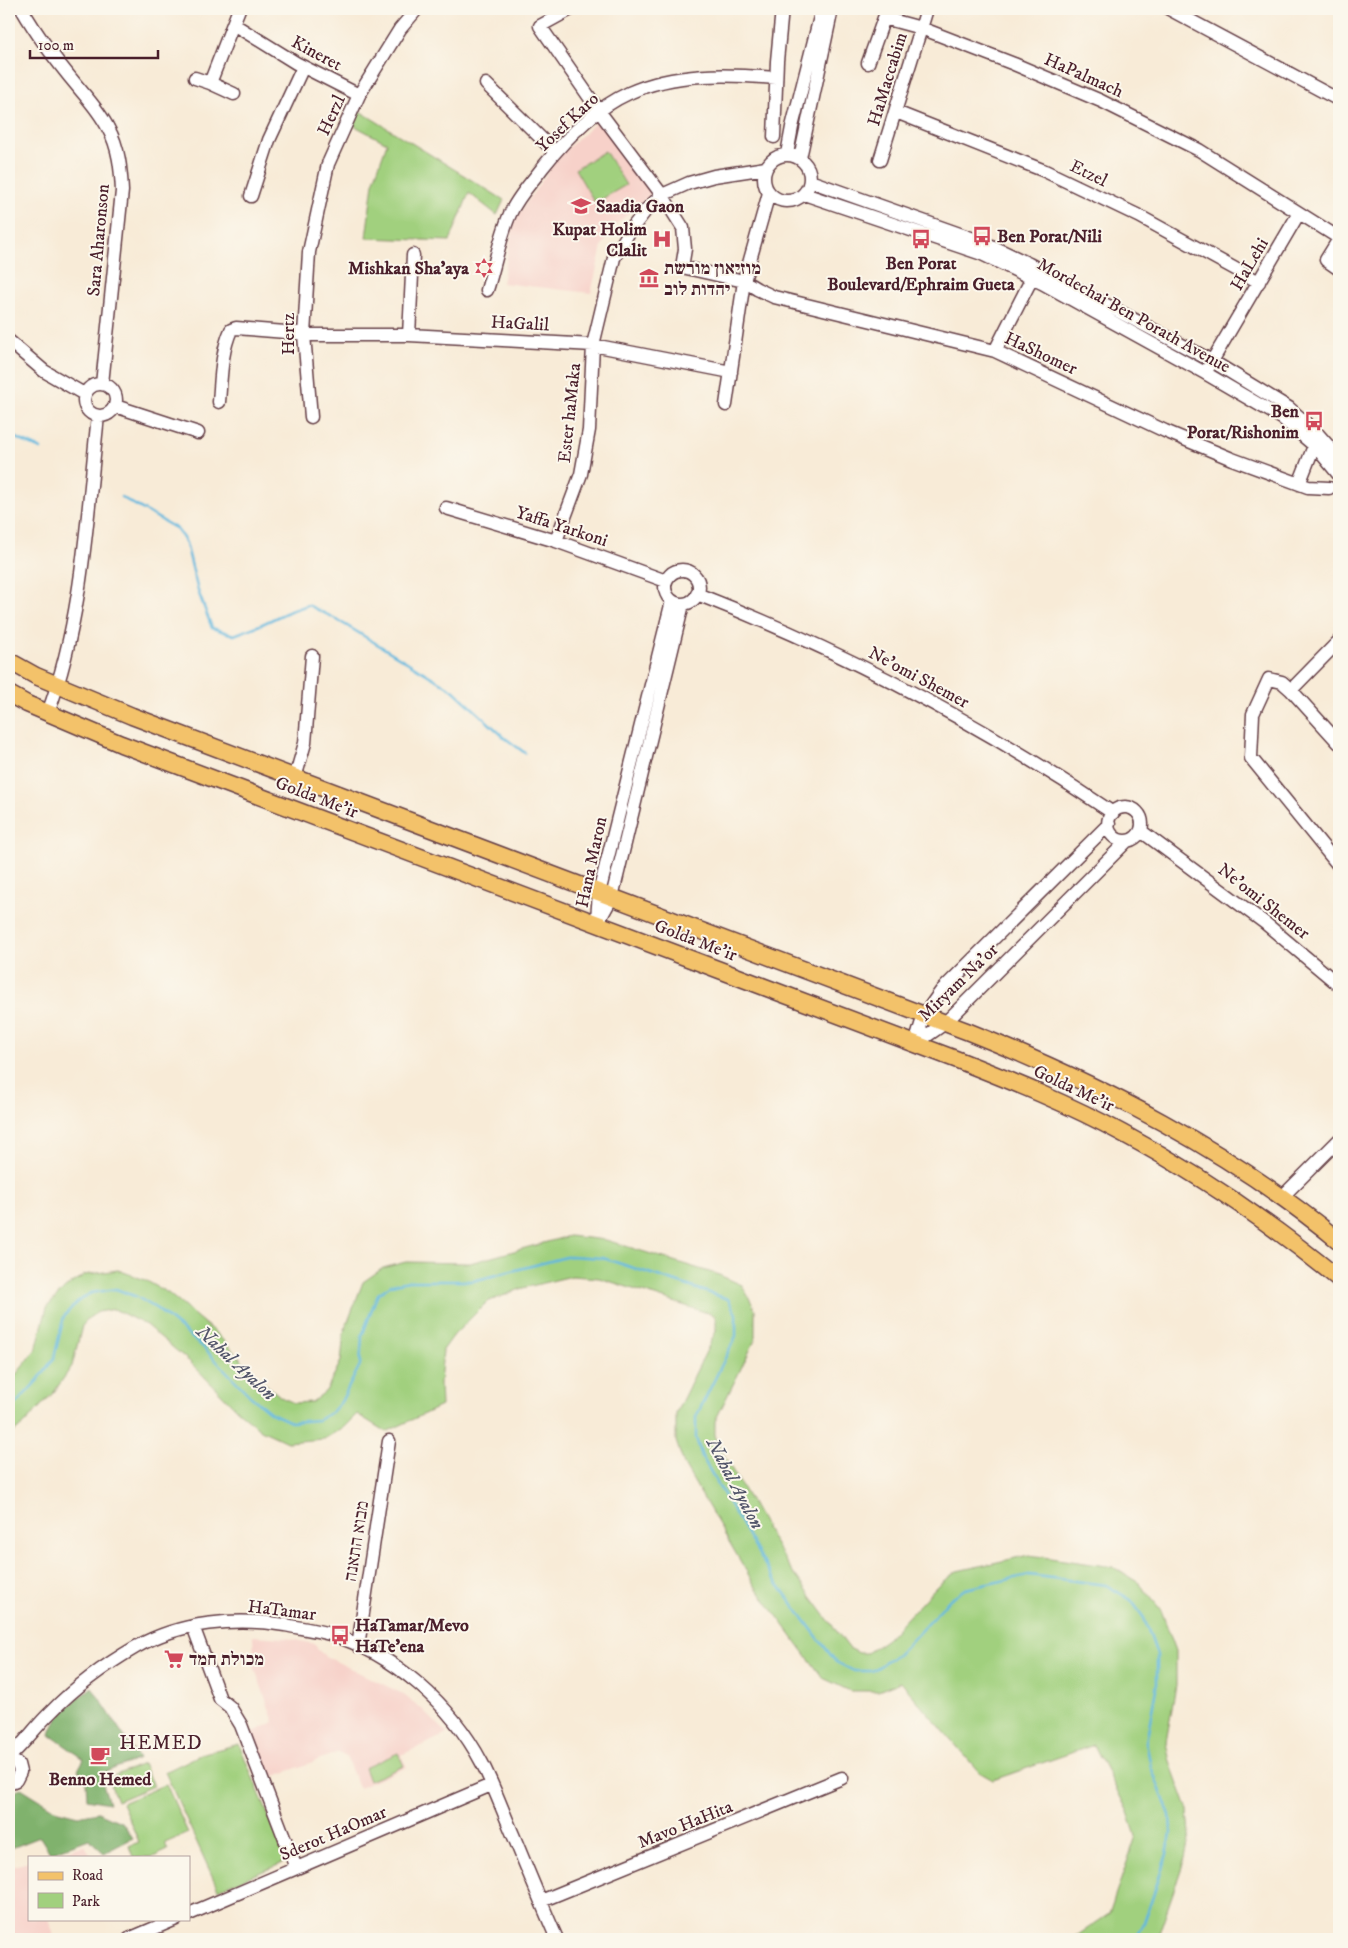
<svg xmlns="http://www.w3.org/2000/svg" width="1348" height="1948" viewBox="0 0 1348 1948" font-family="'IM FELL DW Pica','Frank Ruhl Libre',serif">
<rect width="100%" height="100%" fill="#fbf7ec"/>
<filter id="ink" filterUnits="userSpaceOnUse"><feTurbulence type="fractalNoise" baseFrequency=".02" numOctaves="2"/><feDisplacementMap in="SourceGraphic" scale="10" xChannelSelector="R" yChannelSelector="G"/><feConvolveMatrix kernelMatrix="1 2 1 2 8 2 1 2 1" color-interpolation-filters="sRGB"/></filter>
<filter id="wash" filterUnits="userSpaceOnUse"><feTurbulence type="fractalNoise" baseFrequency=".0096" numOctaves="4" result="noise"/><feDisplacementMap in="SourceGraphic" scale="20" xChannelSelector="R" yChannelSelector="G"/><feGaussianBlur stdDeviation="1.12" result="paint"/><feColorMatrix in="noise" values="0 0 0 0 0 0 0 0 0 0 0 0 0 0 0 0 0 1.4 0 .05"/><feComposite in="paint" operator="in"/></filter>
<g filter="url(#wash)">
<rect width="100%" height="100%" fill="#f8ebd7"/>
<!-- built -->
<path fill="#f7d1c9" d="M605,114L654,191L615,225L602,246L591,293L502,283L514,221L558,157Z
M253,1636L286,1638L315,1644L318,1650L325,1656L401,1693L421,1708L447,1734L401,1755L407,1767L359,1788L346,1757L339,1752L270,1778L252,1733L274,1722L254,1666Z
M85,1845L91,1857H49Z
M29,1862V1919H48L56,1939H9V1867Z"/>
<!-- green -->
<path fill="#a1d07e" stroke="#767854" d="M358,110L504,200L497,215L469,193L450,241L366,238L373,183L387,143L351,124Z
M605,151L626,185L595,203L575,169Z
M569,1236L606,1240L719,1275L742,1285L755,1309V1340L715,1421V1435L720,1449L787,1564L849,1648L859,1653H867L887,1639L938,1585L957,1571L1029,1555L1113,1567L1139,1583L1161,1610L1176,1651V1686L1166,1742L1170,1762L1188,1811L1190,1834L1185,1858L1157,1939H1072L1109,1914L1136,1836L1128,1812L1094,1745L993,1780L979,1772L901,1682L878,1691H850L823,1678L755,1586L684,1465L676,1441V1413L716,1331V1319L714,1315L599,1278L572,1276L523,1288L487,1302L454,1335L443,1350L440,1383L441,1406L386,1432L357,1414L344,1427L324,1439L287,1442L261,1430L237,1410L190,1362L146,1325L114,1309L98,1312L90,1317L82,1326L72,1366L54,1392L23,1425L9,1436V1383L36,1350L47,1307L65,1288L84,1275L118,1270L145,1280L168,1293L217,1334L263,1382L281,1397L294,1403L312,1402L326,1391L341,1361L344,1332L363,1282L383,1268L406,1262L470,1263Z
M239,1744L284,1853V1859L281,1864L218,1889L165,1772L204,1753Z
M398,1753L404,1766L369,1781L364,1768Z
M143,1764L153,1786L117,1801L108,1778Z
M166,1784L188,1833L165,1843L168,1850L153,1857H133L129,1846L139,1842L122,1803Z"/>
<!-- forest -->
<path fill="#80b26d" stroke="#65684c" d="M92,1687L139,1759L100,1774L109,1803L87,1799L86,1782L78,1770L84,1759L50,1735C54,1715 77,1700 92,1687Z
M21,1788L58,1811L78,1816L98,1812L123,1823L133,1838L104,1853L89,1839L50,1853L40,1837L9,1849V1800L11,1795Z"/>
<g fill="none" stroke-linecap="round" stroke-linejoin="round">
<!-- stream -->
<path stroke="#62b8de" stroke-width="2.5" d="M9,435L41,449
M121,497L177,529L186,543L198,591L212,628L234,635L260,625L290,611L308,605L334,618L453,690L505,738L525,753
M9,1411L38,1380L54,1358L64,1316L77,1302L91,1293L116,1289L137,1297L157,1309L203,1347L250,1396L271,1413L291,1422L318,1420L332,1412L341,1402L360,1365L362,1336L373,1306L378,1294L391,1285L408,1281H473L570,1256L603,1258L728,1299L736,1314V1336L696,1417V1438L702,1457L771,1575L836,1662L854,1671H872L900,1653L950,1599L965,1589L1029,1575L1106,1585L1131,1600L1144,1618L1157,1655V1684L1146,1742L1151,1767L1170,1815L1171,1833L1167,1854L1144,1923L1136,1939"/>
</g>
</g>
<g filter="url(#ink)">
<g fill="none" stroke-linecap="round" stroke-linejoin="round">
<defs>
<path id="minor" d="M22,9C38,37 58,63 78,87C89,100 100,112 108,128C119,147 121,170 122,191L102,384
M239,9L233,24L296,63L359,95
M571,9L540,26L599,111L662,195L683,228L685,249L682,267L744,281L757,289L774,297L995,351L1165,431L1232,459L1308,487L1329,488
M1169,9L1339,100
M233,24L210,83L234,94
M868,63L884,18L921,28L1014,64L1101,101L1199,150L1339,238
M195,78L210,83
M486,84L555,152
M896,112L1045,171L1139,216L1259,282
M774,137L777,61L782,9
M787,154L792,127L822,9
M764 178a23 23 0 1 1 46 0a23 23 0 1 1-46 0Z
M800,158L832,9
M880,160L927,9
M810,181L985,243L1029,264L1212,361L1289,408L1316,432L1339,458
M804,194L982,254L1042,283L1205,373L1282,418L1316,447L1339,475
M251,196L269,140L303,67
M1339,239L1326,260L1339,269
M487,290C495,265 500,237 510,214C518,196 532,182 543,167C566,138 596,108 629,93C675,72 728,74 776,78
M409,335L413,255
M9,341L44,371L84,394
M995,351L1032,278
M1208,368L1299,213
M84 400a16 16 0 1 1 32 0a16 16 0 1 1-32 0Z
M219,402C221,379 221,352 231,330L236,328L298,333L304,335H409L593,345L731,372
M726,405L744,281L769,193
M115,406L198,433
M311,417L304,335L309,252L328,164L359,95L400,29L417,9
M1299,484L1314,446
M446,508L556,541L666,581
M556,541L581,474L589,430L593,345L614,258L629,232L646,210L662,195L689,183L714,176L766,168
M665 587a17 17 0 1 1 34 0a17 17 0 1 1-34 0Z
M697,594C843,651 983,725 1113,813
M1291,690L1339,641
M48,713C83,618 87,516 98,416
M1339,743L1291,690L1282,682L1269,679L1253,714L1251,758L1339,866
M295,778L305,743L312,656
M1108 824a17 17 0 1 1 34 0a17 17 0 1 1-34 0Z
M1141,831L1265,923L1339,985
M597,919L599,893L672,601
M597,924L612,897L683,604
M915,1044L924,1015L942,990L1109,824
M915,1044L945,1023L1127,841
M1282,1197L1339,1140
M193,1626L220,1699L230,1707L241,1725L296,1868
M358,1646L389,1441
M9,1757C25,1743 36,1726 51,1712C76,1686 105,1665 136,1647C180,1622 235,1617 285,1625C300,1628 316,1630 330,1634C394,1654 451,1704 482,1763C494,1786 503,1812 514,1837C528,1871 542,1905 557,1939
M9,1759L18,1764L20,1772L16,1780L9,1783
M541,1901L842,1778
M189,1914L491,1785
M129,1939L176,1919"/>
<path id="major" d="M9,661L36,676L132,716L969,1032C1101,1085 1229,1150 1339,1241
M9,694L27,704L121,744L958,1060C1014,1082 1069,1104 1122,1133C1199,1174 1272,1224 1339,1279"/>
</defs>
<!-- minor casing -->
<use href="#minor" stroke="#643e45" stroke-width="15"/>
<!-- major casing -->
<use href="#major" stroke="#643e45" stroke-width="19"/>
<!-- minor -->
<use href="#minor" stroke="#fff" stroke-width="12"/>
<!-- major -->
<use href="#major" stroke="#f3c26a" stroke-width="16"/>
</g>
</g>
<!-- icons -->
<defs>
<symbol id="school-bare" viewBox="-9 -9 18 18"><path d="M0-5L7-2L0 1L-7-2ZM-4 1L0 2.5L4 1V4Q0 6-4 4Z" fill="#d1495b" stroke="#fbf7ec" stroke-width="2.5" paint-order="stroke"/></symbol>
<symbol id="bus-bare" viewBox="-9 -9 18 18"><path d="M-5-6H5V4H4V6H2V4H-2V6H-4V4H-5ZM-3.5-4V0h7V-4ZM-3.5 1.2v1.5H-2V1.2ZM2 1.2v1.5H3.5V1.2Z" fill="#d1495b" stroke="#fbf7ec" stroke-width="2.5" paint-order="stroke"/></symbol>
<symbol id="hospital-bare" viewBox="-9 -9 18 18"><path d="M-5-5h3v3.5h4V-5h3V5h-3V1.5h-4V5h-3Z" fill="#d1495b" stroke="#fbf7ec" stroke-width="2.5" paint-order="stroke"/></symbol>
<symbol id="synagogue-bare" viewBox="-9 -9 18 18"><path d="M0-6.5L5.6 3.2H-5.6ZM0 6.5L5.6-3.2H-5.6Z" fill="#d1495b" stroke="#fbf7ec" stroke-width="2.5" paint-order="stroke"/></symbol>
<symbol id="museum-bare" viewBox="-9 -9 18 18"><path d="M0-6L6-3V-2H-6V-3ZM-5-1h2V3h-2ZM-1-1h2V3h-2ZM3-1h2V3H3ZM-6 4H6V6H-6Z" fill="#d1495b" stroke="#fbf7ec" stroke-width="2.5" paint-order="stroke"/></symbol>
<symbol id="supermarket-bare" viewBox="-9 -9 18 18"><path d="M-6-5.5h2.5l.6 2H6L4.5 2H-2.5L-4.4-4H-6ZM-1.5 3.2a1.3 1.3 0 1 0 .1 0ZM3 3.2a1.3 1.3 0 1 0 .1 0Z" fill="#d1495b" stroke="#fbf7ec" stroke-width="2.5" paint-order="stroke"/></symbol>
<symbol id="cafe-bare" viewBox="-9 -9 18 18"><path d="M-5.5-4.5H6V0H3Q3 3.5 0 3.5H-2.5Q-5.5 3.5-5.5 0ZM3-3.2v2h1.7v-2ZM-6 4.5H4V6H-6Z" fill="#d1495b" stroke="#fbf7ec" stroke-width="2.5" paint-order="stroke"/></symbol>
</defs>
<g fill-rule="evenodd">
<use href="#school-bare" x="567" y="192" width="28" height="28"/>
<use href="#bus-bare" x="968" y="222" width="28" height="28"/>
<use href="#hospital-bare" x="648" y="225" width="28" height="28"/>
<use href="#bus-bare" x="907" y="225" width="28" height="28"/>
<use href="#synagogue-bare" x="470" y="254" width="28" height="28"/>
<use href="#museum-bare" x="635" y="264" width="28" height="28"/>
<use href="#bus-bare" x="1300" y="407" width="28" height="28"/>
<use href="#bus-bare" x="326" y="1621" width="28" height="28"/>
<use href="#supermarket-bare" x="160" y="1645" width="28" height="28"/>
<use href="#cafe-bare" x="86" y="1741" width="28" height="28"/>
</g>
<g text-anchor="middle" stroke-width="4" stroke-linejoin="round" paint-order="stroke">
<!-- street labels -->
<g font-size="18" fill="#4a1f2b" stroke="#fbf7ec">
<text transform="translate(317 53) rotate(28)" y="6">Kineret</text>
<text transform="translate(1084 75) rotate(24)" y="6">HaPalmach</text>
<text transform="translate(887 79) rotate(-73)" y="6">HaMaccabim</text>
<text transform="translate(331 115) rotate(-65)" y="6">Herzl</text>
<text transform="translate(567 122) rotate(-43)" y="6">Yosef Karo</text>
<text transform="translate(1089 173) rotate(26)" y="6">Etzel</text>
<text transform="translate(98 240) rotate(-85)" y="6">Sara Aharonson</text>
<text transform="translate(1249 264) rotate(-60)" y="6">HaLehi</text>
<text transform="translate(1134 315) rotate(29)" y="6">Mordechai Ben Porath Avenue</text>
<text transform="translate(520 323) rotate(3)" y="6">HaGalil</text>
<text transform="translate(288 334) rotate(-90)" y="6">Hertz</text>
<text transform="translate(1041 353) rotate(25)" y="6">HaShomer</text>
<text transform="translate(569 413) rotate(-84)" y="6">Ester haMaka</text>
<text transform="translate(562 526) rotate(18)" y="6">Yaffa Yarkoni</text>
<text transform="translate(919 677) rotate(28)" y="6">Ne'omi Shemer</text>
<text transform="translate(317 797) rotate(21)" y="6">Golda Me'ir</text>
<text transform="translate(591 862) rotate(-78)" y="6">Hana Maron</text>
<text transform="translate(1264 901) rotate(38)" y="6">Ne'omi Shemer</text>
<text transform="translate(696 940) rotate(21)" y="6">Golda Me'ir</text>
<text transform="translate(958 982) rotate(-44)" y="6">Miryam Na'or</text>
<text transform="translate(1074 1088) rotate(25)" y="6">Golda Me'ir</text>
<text transform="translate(356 1541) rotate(-81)" y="6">מבוא התאנה</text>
<text transform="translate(282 1610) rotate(7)" y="6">HaTamar</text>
<text transform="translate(685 1824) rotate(-22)" y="6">Mavo HaHita</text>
<text transform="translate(333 1833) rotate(-23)" y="6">Sderot HaOmar</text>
</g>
<!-- poi labels -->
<g font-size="18" font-weight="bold" fill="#4a1f2b" stroke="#fbf7ec" text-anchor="start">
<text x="596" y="212">Saadia Gaon</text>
<text x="647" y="235" text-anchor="end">Kupat Holim<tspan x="647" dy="21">Clalit</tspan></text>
<text x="997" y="242">Ben Porat/Nili</text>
<text x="921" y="269" text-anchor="middle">Ben Porat<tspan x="921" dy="21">Boulevard/Ephraim Gueta</tspan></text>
<text x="469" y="274" text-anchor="end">Mishkan Sha'aya</text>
<text x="664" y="274">מוזיאון מורשת<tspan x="664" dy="21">יהדות לוב</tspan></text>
<text x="1299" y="417" text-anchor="end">Ben<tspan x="1299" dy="21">Porat/Rishonim</tspan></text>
<text x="355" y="1631">HaTamar/Mevo<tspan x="355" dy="21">HaTe'ena</tspan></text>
<text x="189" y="1665">מכולת חמד</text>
<text x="100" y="1785" text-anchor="middle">Benno Hemed</text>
</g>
<!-- water labels -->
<g font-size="19" font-style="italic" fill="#52556a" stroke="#fbf7ec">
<text transform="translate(237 1362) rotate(43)" y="7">Nahal Ayalon</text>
<text transform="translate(736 1483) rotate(62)" y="7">Nahal Ayalon</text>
</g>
<!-- quarter labels -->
<g font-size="20" letter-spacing="1" fill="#4a1f2b" stroke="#fbf7ec">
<text x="161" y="1749">HEMED</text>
</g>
</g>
<!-- margin -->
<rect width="1348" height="1948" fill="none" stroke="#fbf7ec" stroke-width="30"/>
<!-- legend -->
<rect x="28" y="1856" width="162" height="65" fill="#fbf7ec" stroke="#b4a19f"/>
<rect x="38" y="1872" width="25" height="8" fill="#f3c26a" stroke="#b4a19f"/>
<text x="72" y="1880" font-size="15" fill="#4a1f2b">Road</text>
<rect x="38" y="1893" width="25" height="15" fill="#a1d07e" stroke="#b4a19f"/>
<text x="72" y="1906" font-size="15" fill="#4a1f2b">Park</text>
<!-- scale -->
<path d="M30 50v8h128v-8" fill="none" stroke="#4a1f2b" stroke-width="2.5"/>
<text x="38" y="50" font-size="15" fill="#4a1f2b" stroke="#fbf7ec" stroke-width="4" paint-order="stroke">100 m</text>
</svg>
